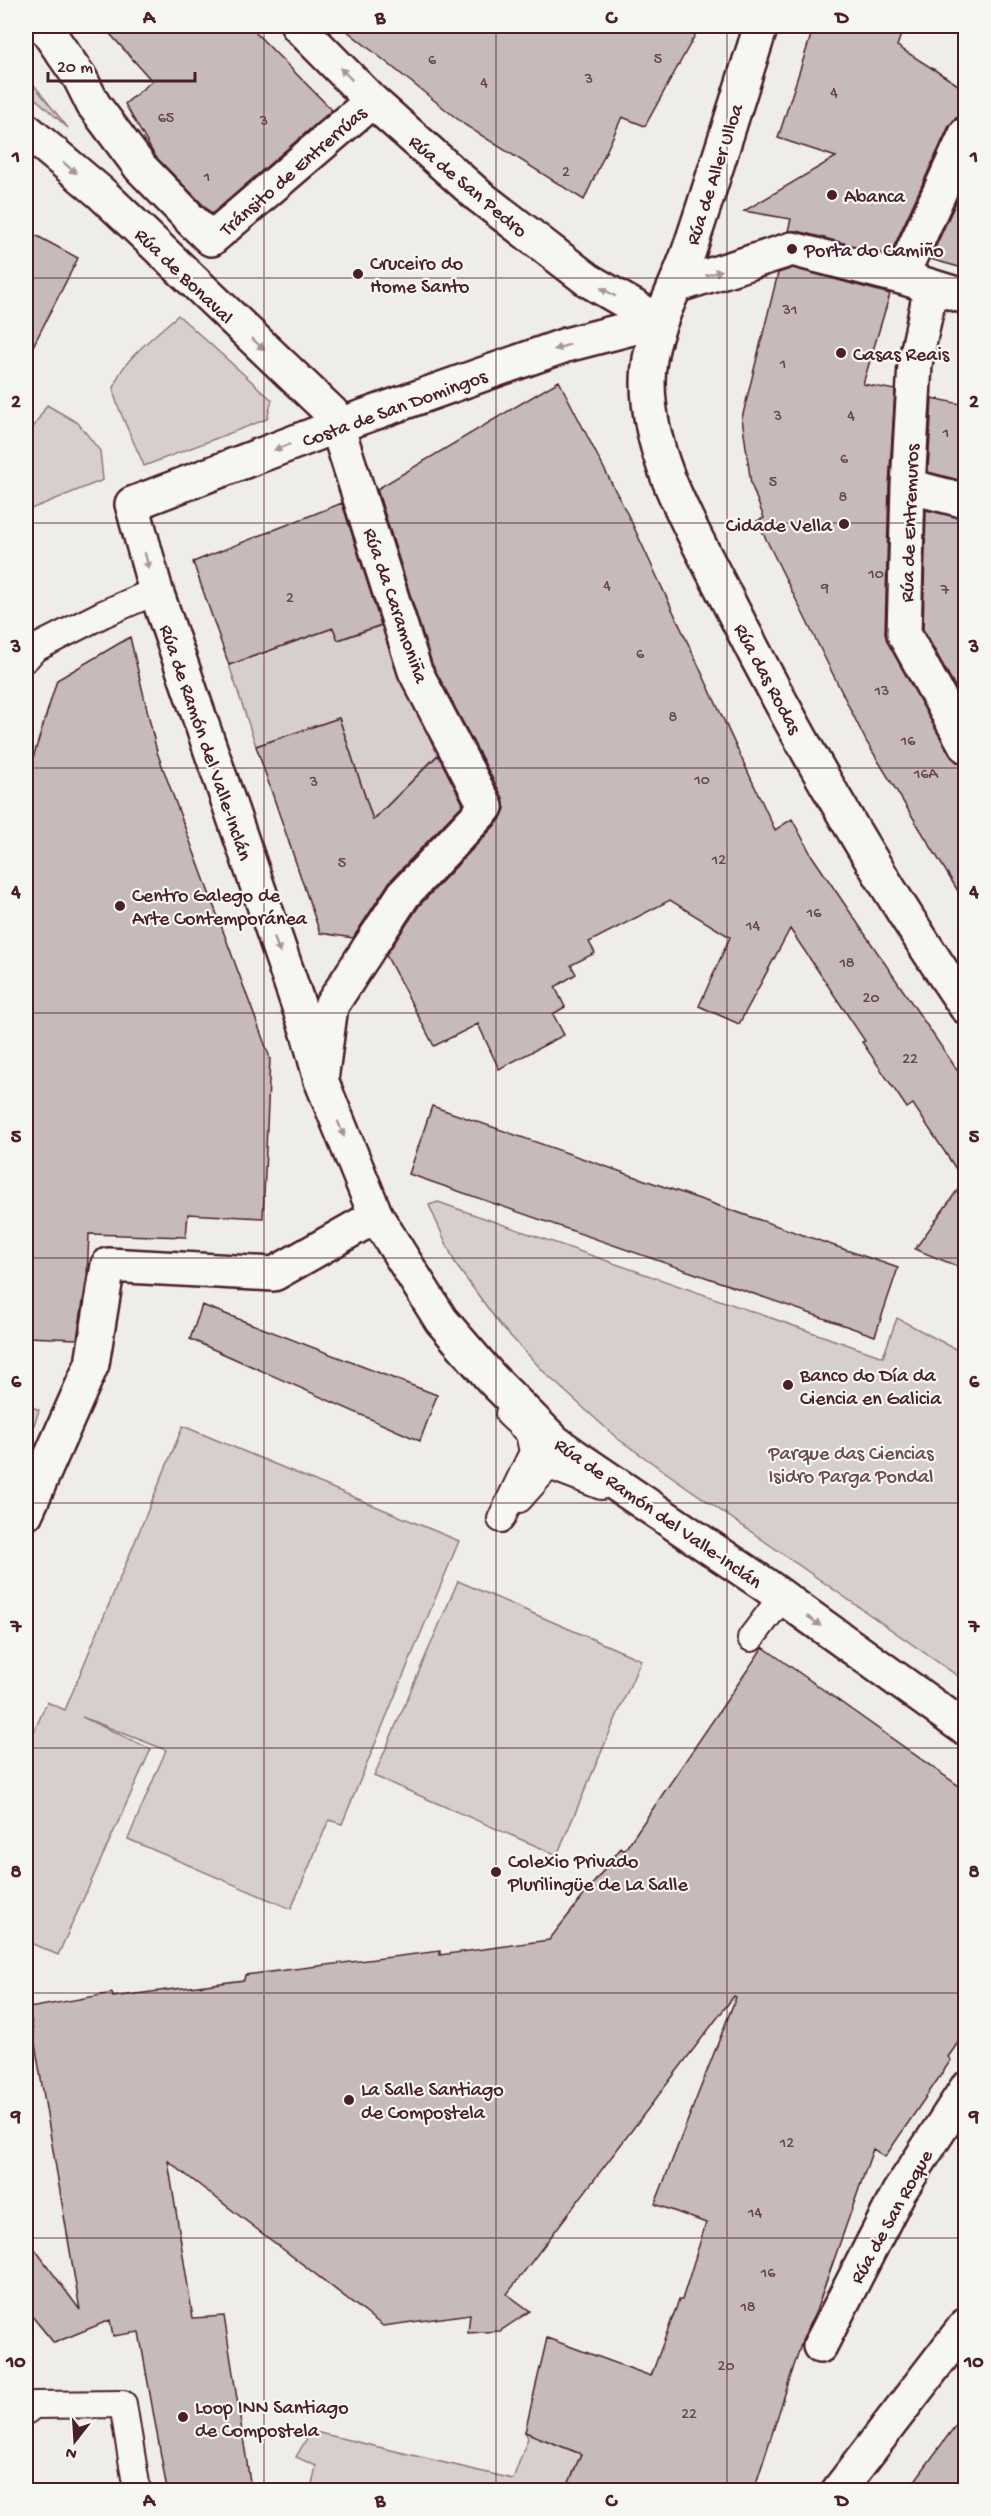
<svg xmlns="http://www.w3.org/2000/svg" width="991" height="2516" viewBox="0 0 991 2516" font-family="'Gochi Hand',sans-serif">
<rect width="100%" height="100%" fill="#efedea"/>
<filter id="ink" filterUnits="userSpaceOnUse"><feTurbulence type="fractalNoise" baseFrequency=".0167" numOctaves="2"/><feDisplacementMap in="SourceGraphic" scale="12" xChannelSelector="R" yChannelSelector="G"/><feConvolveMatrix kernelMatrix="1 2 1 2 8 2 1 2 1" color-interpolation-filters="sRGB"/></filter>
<g filter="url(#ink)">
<!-- green -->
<path fill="#d7cfce" stroke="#90777c" stroke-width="1.5" d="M26,75L68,128L26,90Z
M178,315L272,400L267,419L144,466C139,452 114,403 114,392C113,366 160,332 178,315Z
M47,405L78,423L100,451L103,480L26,511V439Z
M383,625L403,675L445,747L373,820L339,718L256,746L229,665L333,628L339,640Z
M438,1202L883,1357L897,1318L965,1354V1681L618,1439L546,1374L501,1326L456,1265L429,1205Z
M26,1404L39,1410L26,1449Z
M183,1426L459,1541L342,1824L329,1820L291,1909L128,1839L166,1750L82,1717L151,1749L58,1955L26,1941V1750L47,1702L65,1710Z
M458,1581L641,1660L557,1855L374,1776Z
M311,2431L513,2479L528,2438L525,2432L581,2454L566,2490H311L316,2466L296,2457Z"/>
<!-- building -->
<path fill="#c6babb" stroke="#4a1f2b" stroke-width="1.5" d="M103,26H249L332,110L212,214L155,156L125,104L152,81Z
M341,26H700L645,126L622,117L584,200L465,125Z
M814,26H904L897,46L966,90V115L956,118L949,126L890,255L797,231H788L791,219L744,211L836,157L778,138Z
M966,180V269L930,259Z
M26,230L78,258L26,360Z
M793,268L890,294L863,384L895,390L889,485L885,634L888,643L950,755L957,762L966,765V904L866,741L757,521L764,518L751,484L742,418L778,273Z
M559,381L631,521L775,830L792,819L812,856L966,1083V1270L915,1249L964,1181L913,1104L907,1108L862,1042L865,1041L790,929L739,1024L699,1006L730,937L670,900L589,942L595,953L571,965L576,974L555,987L565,1007L553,1014L564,1035L499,1069L478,1024L434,1046L386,955L419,906L500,820L505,809L503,798L432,664L377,489Z
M932,398L966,405V482L928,472Z
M342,503L381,625L338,640L333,628L229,665L193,562Z
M926,510L966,519V706L923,629Z
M130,637L157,752L270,1058L263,1218L188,1214L186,1237L89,1234L87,1276L77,1339L26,1337V758H33L57,680Z
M339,718L373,820L438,755L463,804L390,881L353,938L320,933L256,746Z
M432,1106L898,1268L875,1336L409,1174Z
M202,1305L437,1395L420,1441L190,1339Z
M763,1647L966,1791V2031L948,2057L951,2060L885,2157L873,2149L816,2311L803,2338L754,2490H566L581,2454L525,2432L547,2338L651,2376L679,2300H682L706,2223L655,2204L736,1997L734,1996L507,2294L530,2311L500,2331L468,2333L470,2314L383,2326L168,2161L193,2318L224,2316L250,2482L205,2490H167L139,2332L113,2336L110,2320L54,2343L26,2309V2237L80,2310L29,2008L112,1993L113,1997L244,1980L245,1975L440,1951V1955L549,1940L621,1848L624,1851Z
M966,2411V2490H908Z"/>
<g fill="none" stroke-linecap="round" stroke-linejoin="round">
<defs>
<path id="service" d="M26,658L34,649L103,614L156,591
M519,1499L543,1472L552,1467L601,1486
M501,1519L533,1452L529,1433L509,1414
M751,1638L782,1597
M26,2411L34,2405L123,2404L137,2490"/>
<path id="pedestrian" d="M298,26L372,101L479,196L588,280L659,321
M93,104L141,168L185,213
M191,220L211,239L372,101
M901,277L966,134
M676,286L792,249L901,277L966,297
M931,287L915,364L908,486L904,634L966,746
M908,486L966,501
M321,1080L331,1006L404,894L486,807L415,671L337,426
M26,1513L92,1364L108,1265L274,1274L376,1216"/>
<path id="minor" d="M44,26L80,78L93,104
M26,130L101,193L332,413L337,426
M659,321L566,345L337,426L132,504L156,591L308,1033L321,1080L376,1216L441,1320L492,1379L555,1442L576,1457L764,1584L966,1729
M820,2346L899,2192L966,2089"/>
<path id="tertiary" d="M761,26C737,100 715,174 690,248C675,293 648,333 648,382C648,460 694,532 727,599C798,740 877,877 966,1007
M839,2490L966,2325"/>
</defs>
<!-- service casing -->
<use href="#service" stroke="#4a1f2b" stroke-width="30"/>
<!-- pedestrian casing -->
<use href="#pedestrian" stroke="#4a1f2b" stroke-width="38"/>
<!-- minor casing -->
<use href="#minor" stroke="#4a1f2b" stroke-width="38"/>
<!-- tertiary casing -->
<use href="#tertiary" stroke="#4a1f2b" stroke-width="38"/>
<!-- service -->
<use href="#service" stroke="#f6f6f2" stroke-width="26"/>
<!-- pedestrian -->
<use href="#pedestrian" stroke="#f6f6f2" stroke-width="33"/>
<!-- minor -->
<use href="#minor" stroke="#f6f6f2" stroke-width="33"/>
<!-- tertiary -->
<use href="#tertiary" stroke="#f6f6f2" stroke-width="33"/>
</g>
<!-- one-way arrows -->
<defs><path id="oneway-solid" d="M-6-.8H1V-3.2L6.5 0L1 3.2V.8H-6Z" transform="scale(1.5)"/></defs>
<g fill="#a99598">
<use href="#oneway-solid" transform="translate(346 74) rotate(-135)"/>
<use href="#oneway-solid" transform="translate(70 168) rotate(40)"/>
<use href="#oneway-solid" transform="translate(714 273) rotate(-18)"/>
<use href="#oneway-solid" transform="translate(608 292) rotate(-150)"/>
<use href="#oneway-solid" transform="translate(258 344) rotate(43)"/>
<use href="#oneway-solid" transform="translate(562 347) rotate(162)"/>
<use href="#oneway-solid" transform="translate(282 447) rotate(159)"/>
<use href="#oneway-solid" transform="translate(147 561) rotate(75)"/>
<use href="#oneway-solid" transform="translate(277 945) rotate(71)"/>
<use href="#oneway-solid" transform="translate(341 1129) rotate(68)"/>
<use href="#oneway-solid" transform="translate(814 1621) rotate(36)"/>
</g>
</g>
<!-- grid -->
<path fill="none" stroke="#4a1f2b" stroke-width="1.5" stroke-opacity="0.55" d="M264,26V2490M496,26V2490M727,26V2490M26,278H966M26,523H966M26,768H966M26,1013H966M26,1258H966M26,1503H966M26,1748H966M26,1993H966M26,2238H966"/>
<!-- markers -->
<g fill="#4a1f2b" stroke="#f6f6f2" stroke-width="2">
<circle cx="832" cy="195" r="6"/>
<circle cx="792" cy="249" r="6"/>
<circle cx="358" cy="274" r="6"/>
<circle cx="841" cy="353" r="6"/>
<circle cx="844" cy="524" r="6"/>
<circle cx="120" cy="906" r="6"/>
<circle cx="788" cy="1385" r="6"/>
<circle cx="496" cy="1872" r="6"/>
<circle cx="349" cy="2100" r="6"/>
<circle cx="183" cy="2417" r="6"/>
</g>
<g text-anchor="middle" stroke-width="4.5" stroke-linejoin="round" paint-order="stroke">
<!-- number labels -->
<g font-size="16" fill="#69464f">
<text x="658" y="63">5</text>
<text x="432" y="64">6</text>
<text x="589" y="83">3</text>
<text x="484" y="87">4</text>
<text x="834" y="97">4</text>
<text x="166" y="122">65</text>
<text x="264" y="125">3</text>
<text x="566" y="176">2</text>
<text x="207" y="181">1</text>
<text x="790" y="314">31</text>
<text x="783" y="368">1</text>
<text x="778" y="420">3</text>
<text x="851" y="420">4</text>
<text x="946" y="437">1</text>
<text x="844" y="463">6</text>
<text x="773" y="486">5</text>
<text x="843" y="501">8</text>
<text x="876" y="578">10</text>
<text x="607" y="590">4</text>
<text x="825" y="592">9</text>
<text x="945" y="594">7</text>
<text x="290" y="602">2</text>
<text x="640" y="658">6</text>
<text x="882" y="695">13</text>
<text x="673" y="721">8</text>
<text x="908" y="745">16</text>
<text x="926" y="778">16A</text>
<text x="702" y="784">10</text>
<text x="314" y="786">3</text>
<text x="719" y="864">12</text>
<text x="342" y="867">5</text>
<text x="814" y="917">16</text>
<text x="753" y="930">14</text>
<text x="847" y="967">18</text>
<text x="871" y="1002">20</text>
<text x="910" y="1063">22</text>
<text x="787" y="2147">12</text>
<text x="755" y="2217">14</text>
<text x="768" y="2277">16</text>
<text x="748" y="2311">18</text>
<text x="726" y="2370">20</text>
<text x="689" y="2418">22</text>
</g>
<!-- street labels -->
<g font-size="20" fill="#4a1f2b" stroke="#f6f6f2">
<text transform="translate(292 170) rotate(-41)" y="7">Tránsito de Entrerrúas</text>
<text transform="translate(713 174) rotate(-72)" y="7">Rúa de Aller Ulloa</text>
<text transform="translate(469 185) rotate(40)" y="7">Rúa de San Pedro</text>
<text transform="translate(185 275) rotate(44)" y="7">Rúa de Bonaval</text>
<text transform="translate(394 407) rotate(-20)" y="7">Costa de San Domingos</text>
<text transform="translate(908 523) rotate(-88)" y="7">Rúa de Entremuros</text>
<text transform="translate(397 605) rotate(71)" y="7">Rúa da Caramoniña</text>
<text transform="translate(769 678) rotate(62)" y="7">Rúa das Rodas</text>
<text transform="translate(207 742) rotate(71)" y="7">Rúa de Ramón del Valle-Inclán</text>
<text transform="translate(659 1512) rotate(35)" y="7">Rúa de Ramón del Valle-Inclán</text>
<text transform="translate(890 2216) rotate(-61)" y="7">Rúa de San Roque</text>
</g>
<!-- poi labels -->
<g font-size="20" fill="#4a1f2b" stroke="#f6f6f2" text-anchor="start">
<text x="844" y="202">Abanca</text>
<text x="804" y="256">Porta do Camiño</text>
<text x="370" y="269">Cruceiro do<tspan x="370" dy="23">Home Santo</tspan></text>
<text x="853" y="360">Casas Reais</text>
<text x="832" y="531" text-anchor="end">Cidade Vella</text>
<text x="132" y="901">Centro Galego de<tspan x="132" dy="23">Arte Contemporánea</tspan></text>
<text x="800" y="1381">Banco do Día da<tspan x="800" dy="23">Ciencia en Galicia</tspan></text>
<text x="508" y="1867">Colexio Privado<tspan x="508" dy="23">Plurilingüe de La Salle</tspan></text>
<text x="361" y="2095">La Salle Santiago<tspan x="361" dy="23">de Compostela</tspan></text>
<text x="195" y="2413">Loop INN Santiago<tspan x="195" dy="23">de Compostela</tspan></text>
</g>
<!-- park labels -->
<g font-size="20" fill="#6d4b54" stroke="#f6f6f2">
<text x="851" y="1459">Parque das Ciencias<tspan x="851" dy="23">Isidro Parga Pondal</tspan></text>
</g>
</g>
<!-- margin -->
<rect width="991" height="2516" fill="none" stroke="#f6f6f2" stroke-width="66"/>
<!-- north arrow -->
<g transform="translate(75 2441) rotate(197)" stroke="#f6f6f2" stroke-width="4.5" paint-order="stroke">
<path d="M0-4.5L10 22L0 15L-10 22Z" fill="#4a1f2b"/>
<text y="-9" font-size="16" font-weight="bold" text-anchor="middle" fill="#4a1f2b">N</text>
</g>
<!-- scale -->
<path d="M48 72v9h147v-9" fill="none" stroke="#4a1f2b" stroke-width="3"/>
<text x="57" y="72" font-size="18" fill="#4a1f2b" stroke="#f6f6f2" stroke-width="4.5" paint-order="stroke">20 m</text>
<rect x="33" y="33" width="925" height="2450" fill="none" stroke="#4a1f2b" stroke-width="2"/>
<g font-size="20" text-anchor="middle" font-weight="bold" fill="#4a1f2b">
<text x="149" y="23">A</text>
<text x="380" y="23">B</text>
<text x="611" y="23">C</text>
<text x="842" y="23">D</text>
<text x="16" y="162">1</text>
<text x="974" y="162">1</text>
<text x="16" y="407">2</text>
<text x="974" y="407">2</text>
<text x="16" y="652">3</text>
<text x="974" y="652">3</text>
<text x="16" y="897">4</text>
<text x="974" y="897">4</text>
<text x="16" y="1142">5</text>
<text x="974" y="1142">5</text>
<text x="16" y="1387">6</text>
<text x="974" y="1387">6</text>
<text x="16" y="1632">7</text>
<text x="974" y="1632">7</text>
<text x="16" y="1877">8</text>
<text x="974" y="1877">8</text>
<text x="16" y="2122">9</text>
<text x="974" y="2122">9</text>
<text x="16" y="2367">10</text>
<text x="974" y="2367">10</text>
<text x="149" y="2506">A</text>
<text x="380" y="2506">B</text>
<text x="611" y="2506">C</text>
<text x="842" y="2506">D</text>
</g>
</svg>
